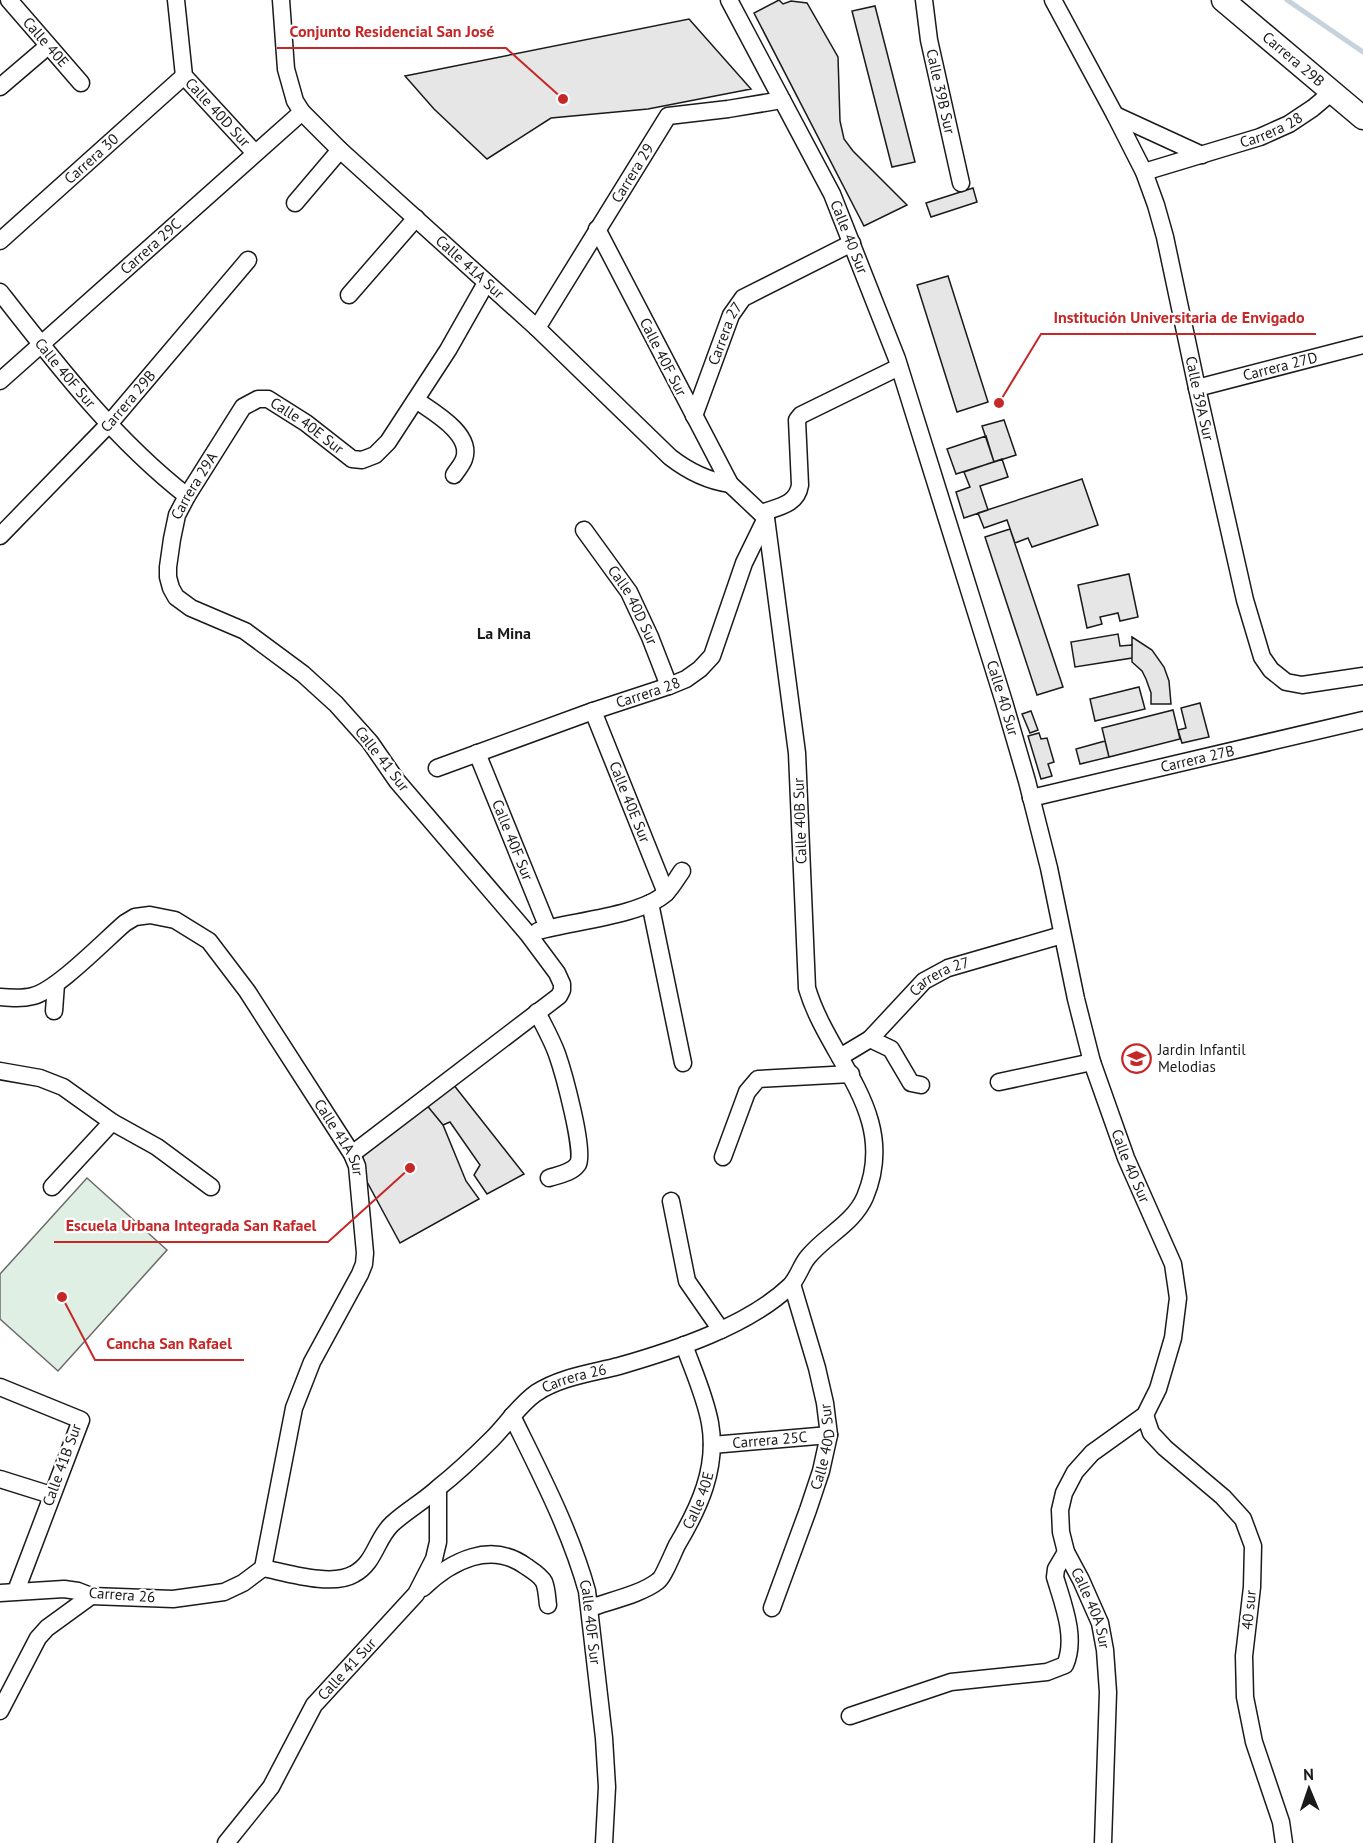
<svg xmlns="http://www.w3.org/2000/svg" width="1363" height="1843" viewBox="0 0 1363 1843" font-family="'PT Sans',sans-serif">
<rect width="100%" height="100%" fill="#fff"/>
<!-- green -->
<path fill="#e0efe3" stroke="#6a6a6a" stroke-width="1.5" d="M87,1178L167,1250L58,1371L0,1319V1274Z"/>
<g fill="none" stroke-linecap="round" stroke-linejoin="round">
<!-- stream -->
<path stroke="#c6d2dc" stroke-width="5" d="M1287,0L1363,52"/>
</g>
<!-- building -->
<path fill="#e6e6e6" stroke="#1a1a1a" stroke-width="1.5" d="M779,0L783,4L791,1L807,3L838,57L840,121L844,139L853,151L907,205L864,226L754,13Z
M875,6L915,162L892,167L852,11Z
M689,19L751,89L648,109L551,118L487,159L434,109L405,76Z
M973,188L977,202L931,217L926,203Z
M948,276L988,402L957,412L917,285Z
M1004,420L1016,455L994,462L982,426Z
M986,436L994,462L956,474L947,449Z
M1002,459L1008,477L980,486L988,510L964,518L956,492L970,487L964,472Z
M1082,479L1098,525L1032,547L1028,538L1015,543L1007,520L984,528L978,513Z
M1010,529L1063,687L1037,695L985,537Z
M1129,574L1138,617L1120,621L1118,613L1100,617L1102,624L1087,628L1078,585Z
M1118,634L1120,646L1132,645V658L1075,667L1071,642Z
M1132,637L1152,650L1164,667L1169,681L1171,704H1151V693L1146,679L1142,671L1132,662Z
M1139,687L1145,709L1095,721L1090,699Z
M1200,703L1209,737L1182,743L1178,730L1186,728L1181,708Z
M1173,710L1180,739L1109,757L1102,728Z
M1031,711L1038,730L1030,733L1022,714Z
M1039,733L1041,739L1047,738L1054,762L1048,764L1052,776L1041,779L1028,736Z
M1105,741L1109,757L1080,764L1076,749Z
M453,1084L524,1174L487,1194L474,1175L480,1165L450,1122L443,1125L425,1103Z
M425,1103L443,1125L466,1181L479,1199L400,1243L352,1154Z"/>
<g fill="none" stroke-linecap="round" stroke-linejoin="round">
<defs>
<g id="street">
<path id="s1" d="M9,0L81,83"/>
<path id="s2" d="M176,0L184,76L255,153"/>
<path id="s3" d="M281,0L286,69L295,101L302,112L340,150L537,328L670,457C688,471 708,481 730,484"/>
<path id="s4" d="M729,0L832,194L897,359L1004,702L1027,781L1049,868L1076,999L1092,1062L1126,1158L1173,1264L1178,1298L1173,1338L1158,1389L1145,1415L1092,1453L1075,1472L1064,1493L1060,1510L1061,1532L1066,1552L1081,1580L1100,1623L1105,1650L1108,1692L1103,1843"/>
<path id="s5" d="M924,0L929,40L961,183"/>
<path id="s6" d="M1053,0L1115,115L1144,172L1156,205L1165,237L1197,388L1245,600L1262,657L1271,670L1286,682L1302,685L1363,676"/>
<path d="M0,87L48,46"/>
<path d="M1115,115L1202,155"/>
<path id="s7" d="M1144,172L1260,137L1289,124L1313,108L1332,92"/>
<path d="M295,203L340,150"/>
<path id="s8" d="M0,241L184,76"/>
<path id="s9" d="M0,292C57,365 114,439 187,496"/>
<path d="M349,295L416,218"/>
<path id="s10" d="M537,328L668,116L728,109L782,100"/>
<path id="s11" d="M0,381L302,112"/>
<path id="s12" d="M1197,388L1363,345"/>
<path d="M416,400C433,412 473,434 464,459C462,465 457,470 454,475"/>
<path id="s13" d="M694,416L731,315L743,298L852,243"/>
<path d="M761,513C778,507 797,505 800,485L797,420L801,415L899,367"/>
<path id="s14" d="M584,530L629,592L650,637L669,686"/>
<path id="s15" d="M0,536L109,424L248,260"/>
<path id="s16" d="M593,711L666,893"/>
<path id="s17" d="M477,753L548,928"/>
<path id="s18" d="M437,768L593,711L669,686L686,679L700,669L712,656L744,563L766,518"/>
<path id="s19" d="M1031,798L1363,720"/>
<path d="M650,903L683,1063"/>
<path d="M538,931C572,921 641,916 666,893C672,887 677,878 682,871"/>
<path id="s20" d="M0,997C11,998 22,999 33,996C57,990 104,941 125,923L135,917L150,915L175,920L209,941L247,991L352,1154L357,1166L365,1253L364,1264L360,1274L312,1362L294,1408L263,1568L243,1583L224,1592L173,1599L91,1596L78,1591L64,1589L0,1593"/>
<path d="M54,1011L56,984"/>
<path d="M537,1012C544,1026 552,1040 557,1054C563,1071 585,1150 578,1164C572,1173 558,1175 549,1178"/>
<path d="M870,1039L891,1049L911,1083L921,1085"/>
<path id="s21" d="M840,1057L870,1039L924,981L948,968L1062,935"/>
<path d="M0,1071L40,1078L63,1087L112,1122L157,1147L211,1187"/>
<path d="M999,1082L1092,1062"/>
<path id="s22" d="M352,1154L559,996L562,990V984L557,973L528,934L397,781L370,742L336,704L303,674L245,631L191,608L176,597L171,588L168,577V567L172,539L177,515L187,496L243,407L258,399H268L306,423L352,459L362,460L375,455L388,442L448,350L486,283"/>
<path d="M723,1157L747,1092L758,1079L851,1074"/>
<path d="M52,1187L112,1122"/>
<path d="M671,1201L687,1281L721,1330"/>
<path d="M0,1387L81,1420L16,1591"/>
<path d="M1145,1415L1151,1433L1165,1448L1223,1497L1243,1519L1253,1546L1252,1587L1244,1656L1245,1697L1254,1742L1281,1822L1284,1843"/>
<path id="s23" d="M512,1416C540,1473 570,1530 587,1591L604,1738L607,1787L604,1843"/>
<path id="s24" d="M712,1445L829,1435"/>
<path d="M0,1479L51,1495"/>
<path id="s25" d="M263,1568C288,1573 332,1587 354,1574C375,1563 376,1539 392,1524C406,1511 424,1501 438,1488C457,1473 475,1456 492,1439C507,1424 519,1405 536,1393C560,1377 592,1373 619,1366C675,1350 748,1326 790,1286C798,1278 801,1265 808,1257C826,1235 853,1224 865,1197C900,1114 828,1060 807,988L797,753L766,518L730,484L597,229"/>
<path d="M423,1588C451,1561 491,1540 527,1567C533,1571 541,1576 544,1582C547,1589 547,1598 548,1605"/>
<path id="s26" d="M590,1608C609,1601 642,1594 658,1581C663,1578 673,1553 677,1545C699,1508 718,1468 710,1423C705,1396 693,1370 684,1345"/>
<path id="s27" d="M772,1608L808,1510L821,1471L829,1435L825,1403L817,1368L792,1284"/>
<path d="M0,1711L38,1638L47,1628L91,1596"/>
<path d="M850,1716L951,1682L1047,1672L1065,1665C1077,1638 1063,1604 1055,1577L1056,1569L1066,1552"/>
<path id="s28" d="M226,1843L271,1787L314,1705L416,1594L434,1559L438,1542V1489"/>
</g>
<g id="secondary">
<path id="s29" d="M1223,0L1363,118"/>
</g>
</defs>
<!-- street casing -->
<use href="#street" stroke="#1a1a1a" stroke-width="19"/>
<!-- secondary casing -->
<use href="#secondary" stroke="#1a1a1a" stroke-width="25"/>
<!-- street -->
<use href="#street" stroke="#fff" stroke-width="16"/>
<!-- secondary -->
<use href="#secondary" stroke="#fff" stroke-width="22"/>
</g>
<!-- icons -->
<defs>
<symbol id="school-ring" viewBox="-11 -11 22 22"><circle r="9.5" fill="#fff" stroke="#c62828" stroke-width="1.5"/><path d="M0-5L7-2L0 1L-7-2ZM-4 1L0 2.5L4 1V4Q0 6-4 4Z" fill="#c62828"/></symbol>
</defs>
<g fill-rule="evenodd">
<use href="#school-ring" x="1120" y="1042" width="33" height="33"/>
</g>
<g text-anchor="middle" stroke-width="4.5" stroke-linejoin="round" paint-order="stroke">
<!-- street labels -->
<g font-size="15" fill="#1a1a1a" stroke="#fff">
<text dy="5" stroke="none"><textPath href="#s1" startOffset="56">Calle 40E</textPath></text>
<text dy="5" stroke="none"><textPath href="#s29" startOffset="92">Carrera 29B</textPath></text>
<text dy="5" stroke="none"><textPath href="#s5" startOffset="93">Calle 39B Sur</textPath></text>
<text dy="5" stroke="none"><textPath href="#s2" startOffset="126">Calle 40D Sur</textPath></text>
<text dy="5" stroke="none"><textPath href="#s7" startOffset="134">Carrera 28</textPath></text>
<text dy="5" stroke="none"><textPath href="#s8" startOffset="123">Carrera 30</textPath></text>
<text dy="5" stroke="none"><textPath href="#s10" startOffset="182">Carrera 29</textPath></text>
<text dy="5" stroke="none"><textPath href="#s4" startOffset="266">Calle 40 Sur</textPath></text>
<text dy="5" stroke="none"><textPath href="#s11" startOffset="202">Carrera 29C</textPath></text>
<text dy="5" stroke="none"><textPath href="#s3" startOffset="344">Calle 41A Sur</textPath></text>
<text dy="5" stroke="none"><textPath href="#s13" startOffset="88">Carrera 27</textPath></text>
<text transform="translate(663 357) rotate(63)" y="5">Calle 40F Sur</text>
<text dy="5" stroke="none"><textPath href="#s12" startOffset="86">Carrera 27D</textPath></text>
<text dy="5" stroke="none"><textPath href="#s9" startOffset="104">Calle 40F Sur</textPath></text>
<text dy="5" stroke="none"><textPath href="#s6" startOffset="428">Calle 39A Sur</textPath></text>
<text dy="5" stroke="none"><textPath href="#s15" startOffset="186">Carrera 29B</textPath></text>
<text dy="5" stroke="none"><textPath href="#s22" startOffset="1113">Calle 40E Sur</textPath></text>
<text dy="5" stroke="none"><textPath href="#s22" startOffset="946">Carrera 29A</textPath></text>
<text dy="5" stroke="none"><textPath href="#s14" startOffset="90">Calle 40D Sur</textPath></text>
<text dy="5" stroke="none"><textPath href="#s18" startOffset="224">Carrera 28</textPath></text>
<text dy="5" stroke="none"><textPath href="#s4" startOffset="752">Calle 40 Sur</textPath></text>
<text transform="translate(382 759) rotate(52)" y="5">Calle 41 Sur</text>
<text dy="5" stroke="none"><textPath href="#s19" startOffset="171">Carrera 27B</textPath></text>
<text dy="5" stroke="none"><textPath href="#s16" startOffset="98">Calle 40E Sur</textPath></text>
<text transform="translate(800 821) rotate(-92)" y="5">Calle 40B Sur</text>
<text dy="5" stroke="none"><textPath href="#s17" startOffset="94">Calle 40F Sur</textPath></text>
<text dy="5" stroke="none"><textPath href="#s21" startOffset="130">Carrera 27</textPath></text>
<text dy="5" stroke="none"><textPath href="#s20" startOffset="480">Calle 41A Sur</textPath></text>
<text dy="5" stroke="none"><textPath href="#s4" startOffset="1238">Calle 40 Sur</textPath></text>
<text dy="5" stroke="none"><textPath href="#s25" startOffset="393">Carrera 26</textPath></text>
<text dy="5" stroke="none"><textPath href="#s24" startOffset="58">Carrera 25C</textPath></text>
<text dy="5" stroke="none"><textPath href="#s27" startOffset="170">Calle 40D Sur</textPath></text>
<text transform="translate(62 1465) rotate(-70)" y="5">Calle 41B Sur</text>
<text dy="5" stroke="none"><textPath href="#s26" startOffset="164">Calle 40E</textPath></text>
<text transform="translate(122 1595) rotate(4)" y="5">Carrera 26</text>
<text dy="5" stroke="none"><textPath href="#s4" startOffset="1738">Calle 40A Sur</textPath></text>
<text transform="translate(1249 1610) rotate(-84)" y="5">40 sur</text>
<text dy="5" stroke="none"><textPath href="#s23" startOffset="222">Calle 40F Sur</textPath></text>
<text dy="5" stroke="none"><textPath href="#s28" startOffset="213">Calle 41 Sur</textPath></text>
</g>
<!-- poi labels -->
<g font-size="15" fill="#1a1a1a" stroke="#fff" text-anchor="start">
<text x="1158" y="1055">Jardin Infantil<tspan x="1158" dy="17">Melodias</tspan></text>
</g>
<!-- neighbourhood labels -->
<g font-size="16" font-weight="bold" fill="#1a1a1a" stroke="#fff">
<text x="504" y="639">La Mina</text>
</g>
</g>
<!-- callouts -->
<path fill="none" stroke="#c62828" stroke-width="2" d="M563 99L506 48H277M999 403L1041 334H1316M410 1168L328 1242H54M62 1297L95 1360H244"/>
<g fill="#c62828" stroke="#fff" stroke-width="2">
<circle cx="563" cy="99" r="6"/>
<circle cx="999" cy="403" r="6"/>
<circle cx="410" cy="1168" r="6"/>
<circle cx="62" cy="1297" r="6"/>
</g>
<g font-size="16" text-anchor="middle" font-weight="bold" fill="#c62828" stroke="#fff" stroke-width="4.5" stroke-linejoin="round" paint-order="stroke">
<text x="392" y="37">Conjunto Residencial San José</text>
<text x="1179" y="323">Institución Universitaria de Envigado</text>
<text x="191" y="1231">Escuela Urbana Integrada San Rafael</text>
<text x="169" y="1349">Cancha San Rafael</text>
</g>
<!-- north arrow -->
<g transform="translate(1309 1789) rotate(358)" stroke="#ffffff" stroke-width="4.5" paint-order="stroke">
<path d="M0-4.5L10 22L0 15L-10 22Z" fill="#1a1a1a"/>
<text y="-9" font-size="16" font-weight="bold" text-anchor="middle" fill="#1a1a1a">N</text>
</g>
</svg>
